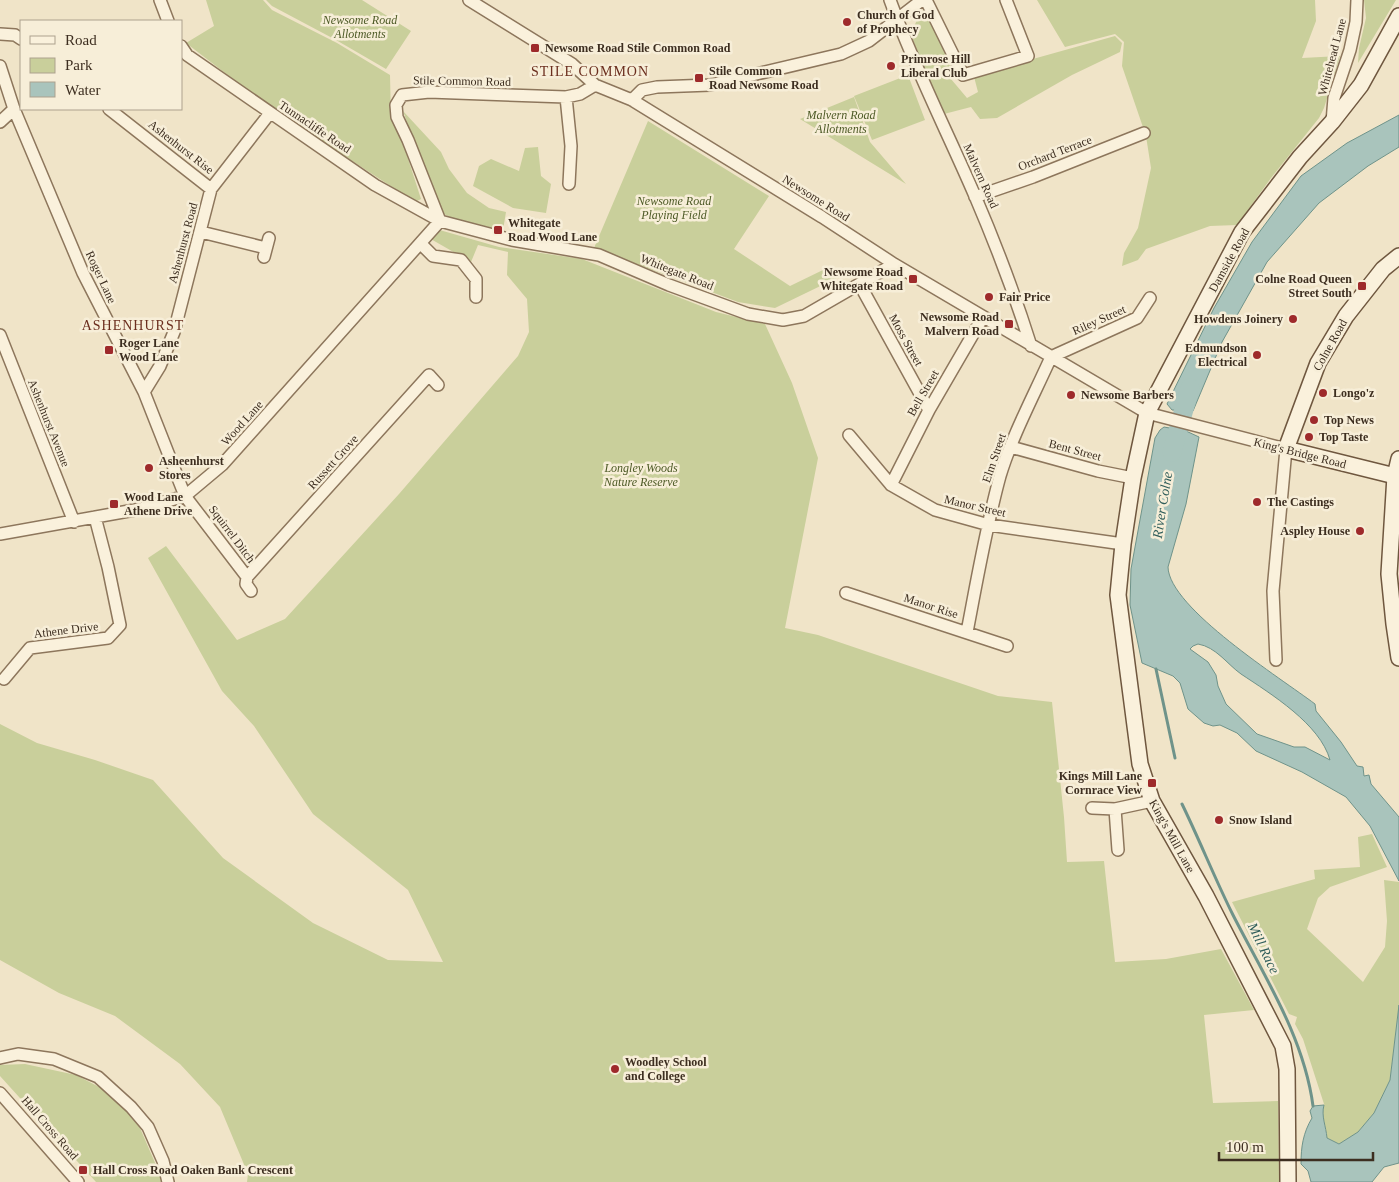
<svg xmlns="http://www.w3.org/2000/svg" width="1399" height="1182" viewBox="0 0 1399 1182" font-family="'Times New Roman',serif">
<rect width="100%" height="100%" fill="#f0e4c8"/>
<!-- green -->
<path fill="#c9cf9b" d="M206,0H263L272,10L337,43L390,75L391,118L403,143L421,199L415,202L268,106L186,43L214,26Z
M266,0H362L411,31L386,69L336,40L272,6Z
M1037,0H1315L1316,21L1302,58L1340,56L1324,108L1319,118L1271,178L1237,225L1210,226L1146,249L1138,260L1122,266L1124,253L1138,228L1151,168L1146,136L1122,66L1124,42L1115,34L1065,47Z
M1364,0H1396L1358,63L1359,48L1366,18Z
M927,7L960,76L951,79L967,98L978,92L973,73L1012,65L1115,36L1122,43L1120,52L1072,75L997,118L980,119L971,107L944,114L930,85L912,37C913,24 919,16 927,7Z
M908,75L925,120L872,140L854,96Z
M854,97L870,142L906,184L800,119Z
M403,111L441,152L449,169L467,193L489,208L506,212L503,230C482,225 456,223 439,211Z
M648,121L769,196L734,249L790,286L825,269L839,277L775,308L738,302L594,248Z
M538,147L541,176L551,184L546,213L513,208L473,186L479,166L491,159L519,171L525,148Z
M436,229L499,247L582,259L716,312L765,324L792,383L818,458L785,628L818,635L998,696L1052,702L1064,817L1067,862L1104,861L1115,962L1166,959L1221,949L1254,1010L1204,1015L1213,1103L1278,1101L1279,1182H247L248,1174L220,1107L180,1064L115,1016L59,993L0,960V724L37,743L95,760L153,780L223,858L313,923L388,960L443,962L408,890L313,814L254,726L222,691L148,558L166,546L237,640L285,619L399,494L518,356L529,332L527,299L507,275L508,252L478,245L471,262L429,238Z
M1372,834L1387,867L1330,887L1318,898L1307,929L1363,982L1385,947L1387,921L1384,880L1399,882V1005L1390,1080L1374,1113L1358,1132L1339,1144L1327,1138C1326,1126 1321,1116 1324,1104L1303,1039L1295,1024L1297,1017L1289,1014L1232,902L1315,879L1314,870L1360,867L1358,837Z
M25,1064L76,1075L103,1089L122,1106L140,1128L159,1172L161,1182H96L0,1076V1065Z"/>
<!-- water -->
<path fill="#a9c4bc" stroke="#6f938a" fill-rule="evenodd" d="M1399,115V147L1368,166L1319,203L1267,262L1222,342L1193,411L1172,410L1167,404L1214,308L1252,242L1301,176L1347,143Z
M1164,427L1186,431L1199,437L1186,504L1168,567C1169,608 1282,679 1315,704L1316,711L1341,742L1357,766L1363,767L1364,776L1369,775L1371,784L1399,817V881L1370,826L1346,797L1302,772L1256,751L1237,733L1220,725L1213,726L1204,723L1188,709L1180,683L1173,676L1142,663L1130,605L1131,569L1155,438L1160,430ZM1198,644C1216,647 1227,664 1241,674C1271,694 1320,724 1330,760L1305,747H1294L1257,734L1226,704L1218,686L1216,675L1208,662L1190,649L1193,646Z
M1399,1005V1163L1384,1167L1372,1182H1311L1308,1171L1301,1164C1301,1147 1303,1133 1312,1118L1310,1111L1313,1106L1324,1105C1321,1116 1326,1126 1327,1138L1339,1144L1358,1132L1374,1113L1390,1080Z"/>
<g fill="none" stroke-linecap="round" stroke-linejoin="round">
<!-- stream -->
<path stroke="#6f938a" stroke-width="3" d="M1156,669L1175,758
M1182,804C1200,841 1215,879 1233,915C1264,976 1304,1037 1313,1106"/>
<!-- river -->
<path stroke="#a9c4bc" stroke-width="19" d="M1172,452L1190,388"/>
<defs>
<path id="street" d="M160,0L168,21
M469,0L572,64L595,85L632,100L822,217L894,264L1147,413L1286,449L1273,591L1276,660
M890,0C914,67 947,131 975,196C996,245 1015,295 1031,346
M926,0L963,75L1028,56L1006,0
M0,34L15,35L21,39
M181,46L187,55L375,185L440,221L512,240L599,255L669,285L748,314L783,320L804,316L894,264
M0,66L14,109L83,273L144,392L185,496L247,577L246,584L251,591
M566,97L571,146L569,184
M632,100L642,90L657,87L710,85L841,54L869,41L922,0
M109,109L211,189
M0,122L14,109
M1332,122L1334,98L1350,50L1356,22L1357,0
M975,197L1033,177L1144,133
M440,221L408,140L397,117L396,105L402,95L429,92L566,97L580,94L595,85
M201,232L266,248
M421,244L433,256L461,260L476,279V297
M264,257L269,238
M860,285L929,410
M0,335L74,522
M144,392L160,366L174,332L211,189L270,113
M849,435L891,485L935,510L989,525L1123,544
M1011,447L1098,471L1133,478
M891,485L929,410L983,317
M0,534L140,509L185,496L222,465L440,221
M247,577L429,375L438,385
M846,593L1007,646
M967,632C977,580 986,527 1000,476C1012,436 1034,395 1051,357L1137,318L1150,298
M4,679L30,648L108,638L120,625L108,567L95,517
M1092,808L1115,809L1152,801
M1115,809L1118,850
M0,1058L18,1054L54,1059L98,1077L131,1107L148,1127L163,1161L168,1182
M0,1093L78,1182"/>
<path id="secondary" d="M1399,459L1395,476L1389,574L1394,624L1399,658
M1395,476L1286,449L1318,363L1346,316L1383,269L1399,256
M1288,1182L1287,1069L1283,1046L1206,896L1152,801L1140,764L1118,595L1123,544L1133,478L1147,413L1242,232L1300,157L1332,122L1361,85L1399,16"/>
</defs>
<!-- street casing -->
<use href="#street" stroke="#8d765c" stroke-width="14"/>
<!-- secondary casing -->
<use href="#secondary" stroke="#6f573f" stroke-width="18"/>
<!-- street -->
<use href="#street" stroke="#faf1dc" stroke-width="11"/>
<!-- secondary -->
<use href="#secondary" stroke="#faf1dc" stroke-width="15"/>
</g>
<!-- markers -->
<g fill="#9e2a2b" stroke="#f7eed8" stroke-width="2">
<circle cx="847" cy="22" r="5"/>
<rect x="530" y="43" width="10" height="10" rx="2.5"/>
<circle cx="891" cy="66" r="5"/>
<rect x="694" y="73" width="10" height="10" rx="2.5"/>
<rect x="493" y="225" width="10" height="10" rx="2.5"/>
<rect x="908" y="274" width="10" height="10" rx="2.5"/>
<rect x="1357" y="281" width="10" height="10" rx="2.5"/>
<circle cx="989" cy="297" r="5"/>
<circle cx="1293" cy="319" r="5"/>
<rect x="1004" y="319" width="10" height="10" rx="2.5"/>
<rect x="104" y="345" width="10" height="10" rx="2.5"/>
<circle cx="1257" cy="355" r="5"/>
<circle cx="1323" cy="393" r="5"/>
<circle cx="1071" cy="395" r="5"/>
<circle cx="1314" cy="420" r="5"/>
<circle cx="1309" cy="437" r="5"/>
<circle cx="149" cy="468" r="5"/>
<circle cx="1257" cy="502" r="5"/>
<rect x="109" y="499" width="10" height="10" rx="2.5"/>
<circle cx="1360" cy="531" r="5"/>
<rect x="1147" y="778" width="10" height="10" rx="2.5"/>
<circle cx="1219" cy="820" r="5"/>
<circle cx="615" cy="1069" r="5"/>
<rect x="78" y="1165" width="10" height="10" rx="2.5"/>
</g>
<g text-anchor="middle" stroke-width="5" stroke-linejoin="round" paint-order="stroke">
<!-- poi labels -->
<g font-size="12" font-weight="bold" fill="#3d2e20" stroke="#f7eed8" text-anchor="start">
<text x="857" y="19">Church of God<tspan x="857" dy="14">of Prophecy</tspan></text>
<text x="545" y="52">Newsome Road Stile Common Road</text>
<text x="901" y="63">Primrose Hill<tspan x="901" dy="14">Liberal Club</tspan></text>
<text x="709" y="75">Stile Common<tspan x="709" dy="14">Road Newsome Road</tspan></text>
<text x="508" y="227">Whitegate<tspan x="508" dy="14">Road Wood Lane</tspan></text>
<text x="903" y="276" text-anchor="end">Newsome Road<tspan x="903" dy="14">Whitegate Road</tspan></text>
<text x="1352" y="283" text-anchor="end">Colne Road Queen<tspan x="1352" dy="14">Street South</tspan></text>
<text x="999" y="301">Fair Price</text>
<text x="999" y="321" text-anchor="end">Newsome Road<tspan x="999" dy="14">Malvern Road</tspan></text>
<text x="1283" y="323" text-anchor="end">Howdens Joinery</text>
<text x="119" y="347">Roger Lane<tspan x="119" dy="14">Wood Lane</tspan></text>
<text x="1247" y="352" text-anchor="end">Edmundson<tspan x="1247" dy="14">Electrical</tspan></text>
<text x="1333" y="397">Longo'z</text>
<text x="1081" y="399">Newsome Barbers</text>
<text x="1324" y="424">Top News</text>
<text x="1319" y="441">Top Taste</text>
<text x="159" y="465">Asheenhurst<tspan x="159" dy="14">Stores</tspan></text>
<text x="124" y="501">Wood Lane<tspan x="124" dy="14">Athene Drive</tspan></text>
<text x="1267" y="506">The Castings</text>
<text x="1350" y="535" text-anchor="end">Aspley House</text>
<text x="1142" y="780" text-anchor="end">Kings Mill Lane<tspan x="1142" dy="14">Cornrace View</tspan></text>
<text x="1229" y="824">Snow Island</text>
<text x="625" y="1066">Woodley School<tspan x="625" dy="14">and College</tspan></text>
<text x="93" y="1174">Hall Cross Road Oaken Bank Crescent</text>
</g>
<!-- park labels -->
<g font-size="12" font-style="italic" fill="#4d5a26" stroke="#f7eed8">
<text x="360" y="24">Newsome Road<tspan x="360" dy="14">Allotments</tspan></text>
<text x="841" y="119">Malvern Road<tspan x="841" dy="14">Allotments</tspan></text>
<text x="674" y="205">Newsome Road<tspan x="674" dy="14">Playing Field</tspan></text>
<text x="641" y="472">Longley Woods<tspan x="641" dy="14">Nature Reserve</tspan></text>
</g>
<!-- street labels -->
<g font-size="12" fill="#3d2e20" stroke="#f7eed8">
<text transform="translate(1332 57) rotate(-75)" y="4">Whitehead Lane</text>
<text transform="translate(462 81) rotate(1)" y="4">Stile Common Road</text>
<text transform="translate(315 127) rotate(34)" y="4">Tunnacliffe Road</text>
<text transform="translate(181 147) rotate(38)" y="4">Ashenhurst Rise</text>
<text transform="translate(1055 153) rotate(-21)" y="4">Orchard Terrace</text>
<text transform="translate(981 176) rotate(66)" y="4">Malvern Road</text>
<text transform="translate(816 198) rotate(32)" y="4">Newsome Road</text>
<text transform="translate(183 243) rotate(-75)" y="4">Ashenhurst Road</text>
<text transform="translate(1229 260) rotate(-61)" y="4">Damside Road</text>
<text transform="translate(677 272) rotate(22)" y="4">Whitegate Road</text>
<text transform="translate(101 277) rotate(65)" y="4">Roger Lane</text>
<text transform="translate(1099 320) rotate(-24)" y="4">Riley Street</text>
<text transform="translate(906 340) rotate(61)" y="4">Moss Street</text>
<text transform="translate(1330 345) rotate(-61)" y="4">Colne Road</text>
<text transform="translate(923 393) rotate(-60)" y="4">Bell Street</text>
<text transform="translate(49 423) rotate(68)" y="4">Ashenhurst Avenue</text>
<text transform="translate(242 423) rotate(-48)" y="4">Wood Lane</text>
<text transform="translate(1075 450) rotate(15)" y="4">Bent Street</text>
<text transform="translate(1300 453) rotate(14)" y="4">King's Bridge Road</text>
<text transform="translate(994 458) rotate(-71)" y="4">Elm Street</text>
<text transform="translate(333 462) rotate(-48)" y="4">Russett Grove</text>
<text transform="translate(975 506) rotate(13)" y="4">Manor Street</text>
<text transform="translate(232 534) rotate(53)" y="4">Squirrel Ditch</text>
<text transform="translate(931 606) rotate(18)" y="4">Manor Rise</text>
<text transform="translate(66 630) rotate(-7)" y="4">Athene Drive</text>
<text transform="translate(1172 836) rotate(61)" y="4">King's Mill Lane</text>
<text transform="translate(50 1128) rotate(49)" y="4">Hall Cross Road</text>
</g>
<!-- neighbourhood labels -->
<g font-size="14" letter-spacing="1" fill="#6b2e1e" stroke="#f7eed8">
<text x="590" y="76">STILE COMMON</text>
<text x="133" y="330">ASHENHURST</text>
</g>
<!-- water labels -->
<g font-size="14" font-style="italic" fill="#2f5d5a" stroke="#f7eed8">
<text transform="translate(1162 505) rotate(-81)" y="5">River Colne</text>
<text transform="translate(1264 948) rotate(64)" y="5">Mill Race</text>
</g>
</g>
<!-- legend -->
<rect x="20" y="20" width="162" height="90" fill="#f7eed8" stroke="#ada18e"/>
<rect x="30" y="36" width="25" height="8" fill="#faf1dc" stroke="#ada18e"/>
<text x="65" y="45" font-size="15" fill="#3d2e20">Road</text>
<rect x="30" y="58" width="25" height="15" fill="#c9cf9b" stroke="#ada18e"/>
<text x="65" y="70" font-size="15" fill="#3d2e20">Park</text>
<rect x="30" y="82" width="25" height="15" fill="#a9c4bc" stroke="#ada18e"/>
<text x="65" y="95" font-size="15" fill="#3d2e20">Water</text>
<!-- scale -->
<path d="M1219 1152v8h154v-8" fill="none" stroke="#3d2e20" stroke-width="2.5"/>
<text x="1226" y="1152" font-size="15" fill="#3d2e20" stroke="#f7eed8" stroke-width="4" paint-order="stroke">100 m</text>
</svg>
